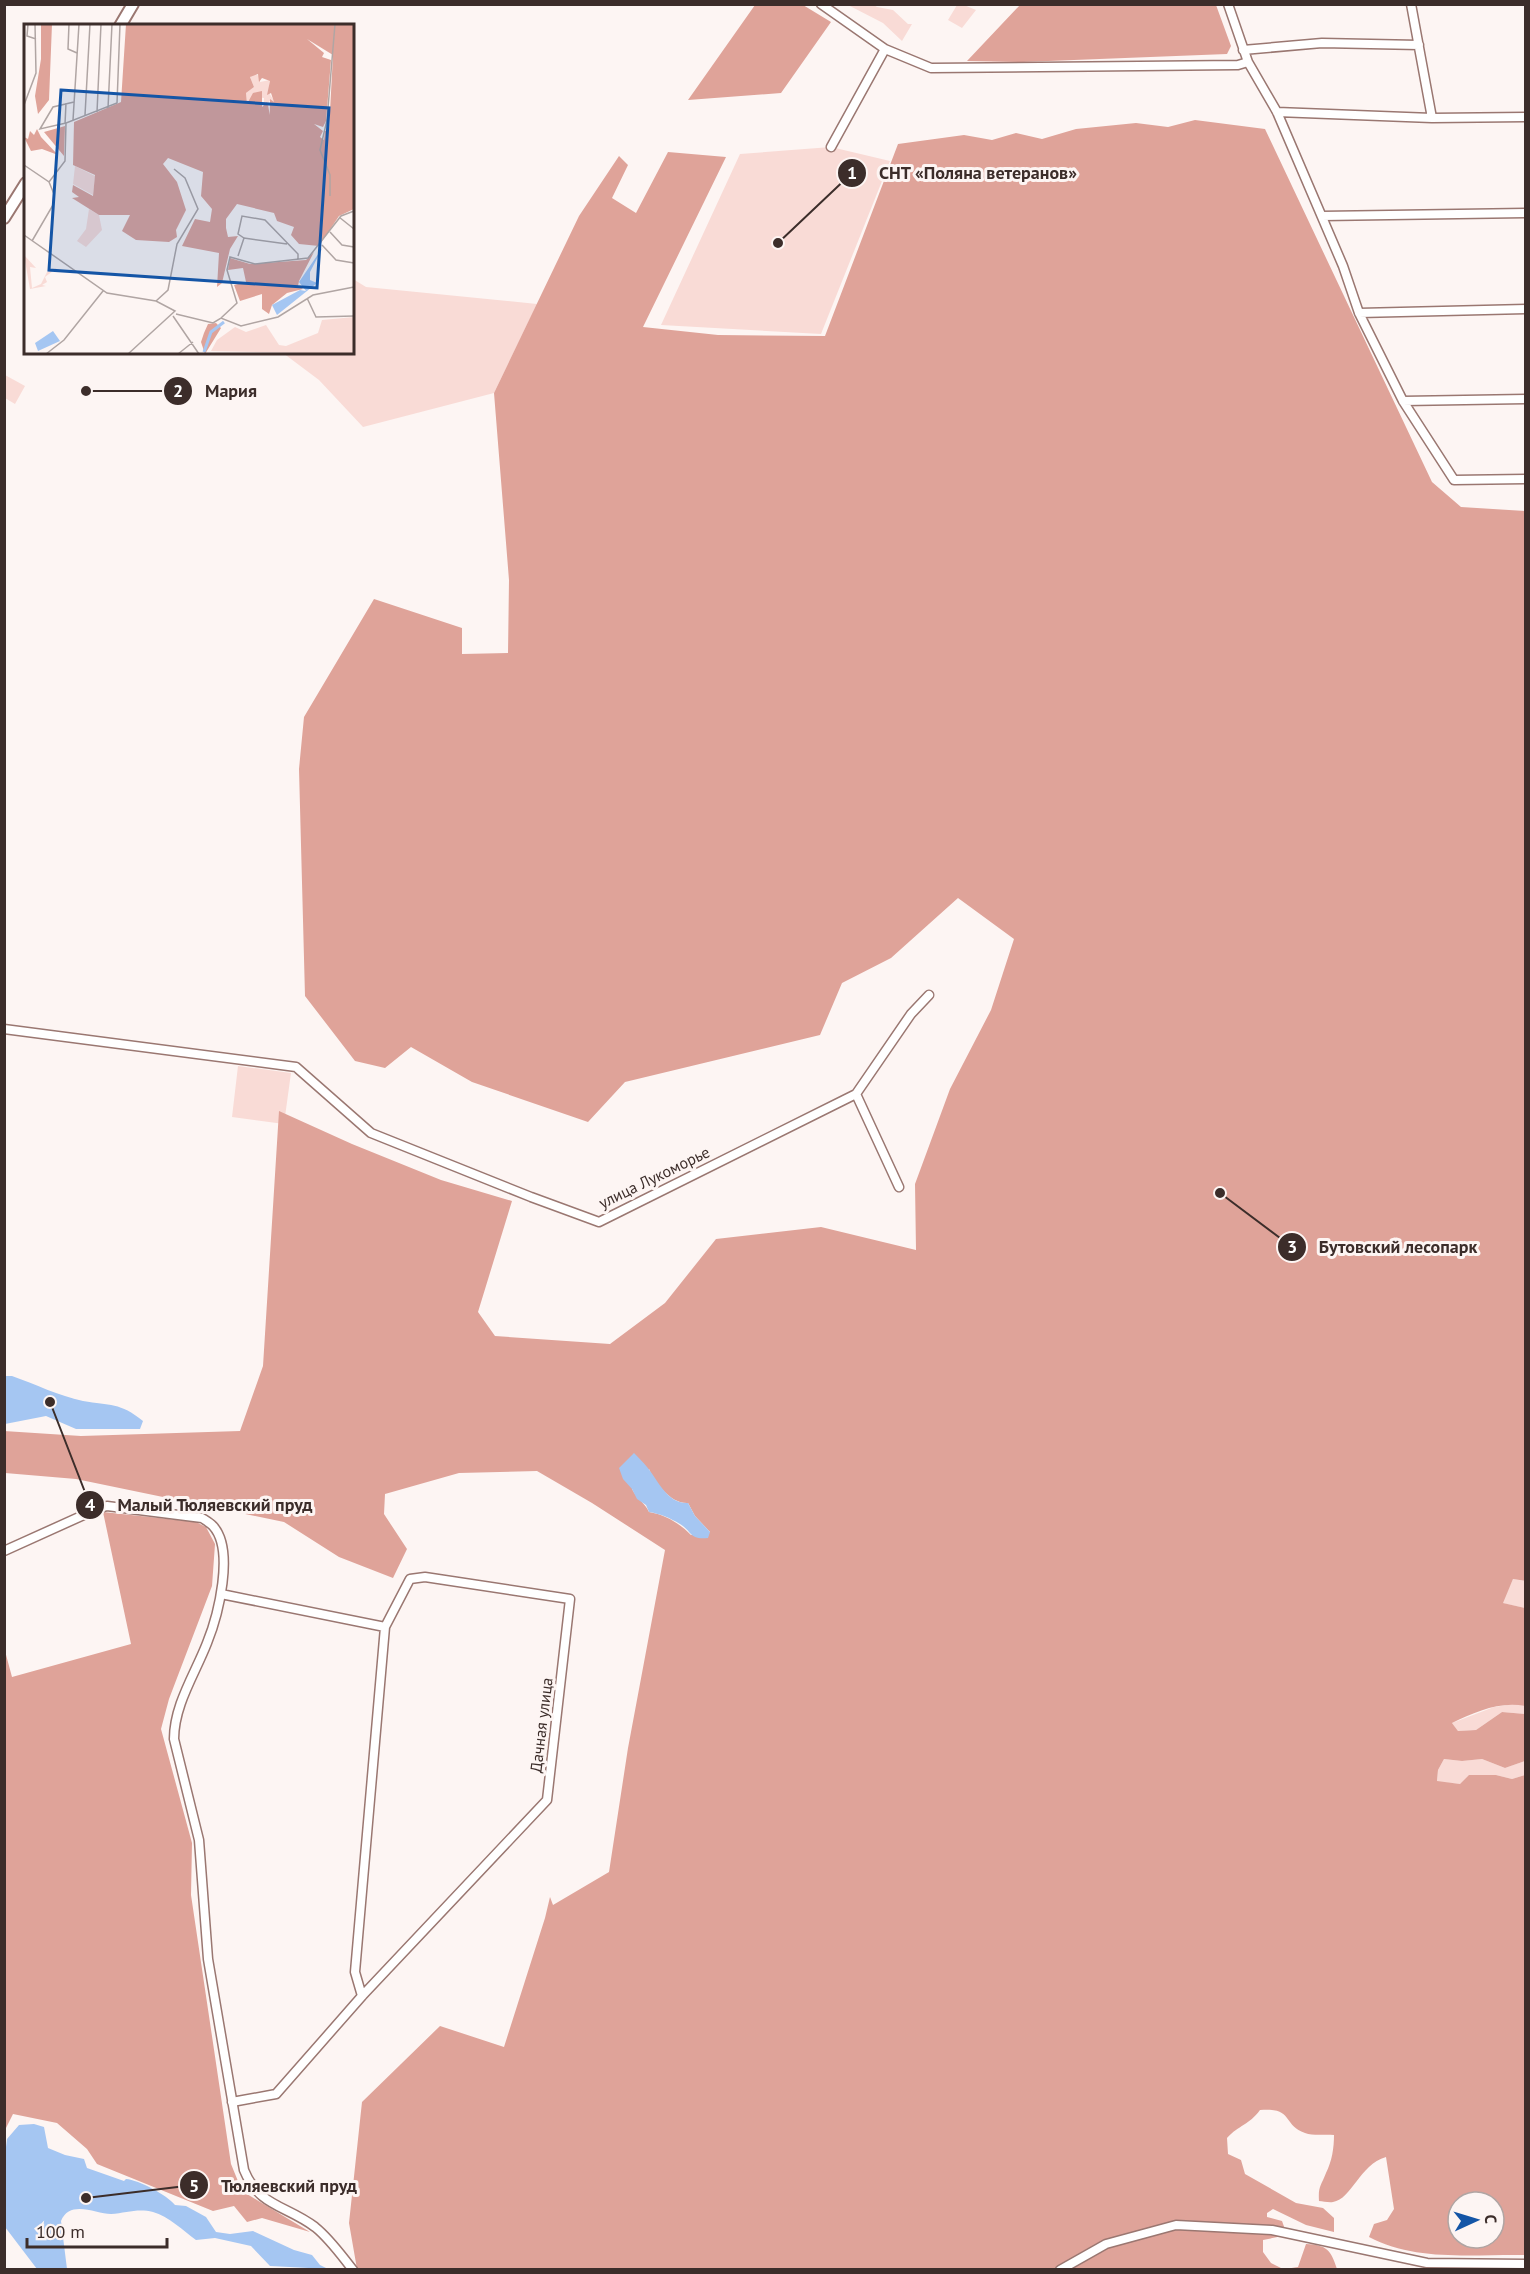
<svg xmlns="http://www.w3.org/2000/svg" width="1530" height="2274" viewBox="0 0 1530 2274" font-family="'PT Sans',sans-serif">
<rect width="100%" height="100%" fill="#fdf5f3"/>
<!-- green -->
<path fill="#f9dbd6" d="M848,5H874L877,7L893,10L908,24H912L902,41L883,23Z
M957,5H964L976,10L962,28L948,20Z
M831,147L890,161L821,334L661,325L740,154Z
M353,279L366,287L537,304L494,393L363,427L319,380L283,353L352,352Z
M5,375L25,386L15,404L5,398Z
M238,1066L291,1073L284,1124L232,1117Z
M1513,1579L1525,1581V1608L1502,1603Z
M1514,1704L1525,1706V1714L1502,1712L1476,1730L1458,1731L1452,1723L1494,1707Z
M1444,1759L1462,1761L1482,1759L1505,1768L1525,1761V1775L1512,1779L1496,1775L1460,1784L1437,1782L1438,1770Z"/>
<!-- forest -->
<path fill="#dfa399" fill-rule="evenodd" d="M755,5H803L831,22L781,93L688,100Z
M1020,5H1216L1231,46L1227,54L1023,62L967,61Z
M1195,120L1265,129L1432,482L1461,507L1525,511L1526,1581L1513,1579L1503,1603L1525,1608V1706C1500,1701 1475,1712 1452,1723L1458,1731L1476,1730L1502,1712L1525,1714V1761L1505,1768L1482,1759L1462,1761L1444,1759L1438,1770L1437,1781L1460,1784L1469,1775H1496L1512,1779L1525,1775V2255C1475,2254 1415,2262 1369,2237L1374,2224L1387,2220L1394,2209L1386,2157C1359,2165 1352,2199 1333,2202C1329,2203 1323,2201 1319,2201C1318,2186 1321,2186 1326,2173C1332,2161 1334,2148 1334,2135C1325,2134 1313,2136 1305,2133C1282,2125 1294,2107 1260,2110C1249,2125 1239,2125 1227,2138L1228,2154L1241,2160L1245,2174L1296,2203L1323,2208L1334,2218V2232L1306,2225L1273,2209L1267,2213V2217L1282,2221L1287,2235L1263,2240V2252L1271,2263L1283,2269H357L349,2223L362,2102L440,2026L504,2047L545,1918L550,1897L553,1905L609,1872L628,1748L665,1550L592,1503L537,1471L459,1473L385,1494L384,1514L407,1549L393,1578L339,1557L284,1522L76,1479L5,1473L4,1431L81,1436L240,1431L263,1366L279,1111L352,1144L441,1180L512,1201L478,1312L495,1336L610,1344L665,1303L716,1239L821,1227L916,1250L915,1184L950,1089L991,1010L1014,939L958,898L891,958L842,983L820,1035L625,1082L588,1122L472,1082L411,1047L385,1068L355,1061L305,996L299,769L304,717L374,599L462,628V654L508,653L509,580L494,393L579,216L619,156L628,165L612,198L636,213L668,152L726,157L643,327L718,335L825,336L898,144L964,135L992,140L1016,133L1042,139L1076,129L1136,123L1168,127ZM649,1469C655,1483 671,1504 688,1503L695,1516L710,1532L691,1535C679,1523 666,1515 649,1512C645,1503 637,1499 632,1489ZM1458,2202H1494V2238H1458Z
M103,1512L196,1522L206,1527L215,1544L212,1586L169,1699L161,1729L192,1843L191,1895L231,2164L242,2191L310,2232L262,2218L247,2222L234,2206L213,2211L97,2164L87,2149L57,2123L13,2114L5,2130V1651L12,1677L131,1644Z
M1306,2244C1327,2245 1331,2250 1337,2269H1285L1298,2267Z"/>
<!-- water -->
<path fill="#a5c6f2" d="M5,1376H12C35,1384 59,1396 83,1401C110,1406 120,1402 143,1421L140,1429H76L46,1416L5,1424Z
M634,1453C638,1457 643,1462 647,1467C658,1480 667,1504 688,1503L695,1516L710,1532L708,1538C689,1540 692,1531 680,1524C670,1518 661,1514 649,1512L646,1505L637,1499L632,1489L623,1479L619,1468Z
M34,2124L44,2127L48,2148L65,2155L84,2159L87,2168L124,2181L126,2179C139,2180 167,2195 175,2205L186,2206L206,2217L216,2232L230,2234L253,2231L294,2250L312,2255L320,2265L328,2269L270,2266L251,2246L215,2238L196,2240C184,2231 168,2216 153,2212C138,2208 126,2213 111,2214C96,2214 70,2199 61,2221L67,2269H37L5,2227L4,2163L7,2139L19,2125Z"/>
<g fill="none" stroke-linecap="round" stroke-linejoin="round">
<defs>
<path id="minor" d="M821,4L885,49L931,68L1238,65L1248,62L1277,112L1343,266L1359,313L1403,401L1454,480L1526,479
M1228,4L1248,62
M1411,4L1432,118
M1243,50L1322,43L1419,45
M1277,112L1432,118L1526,117
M831,147L885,49
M1322,216L1526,213
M1359,313L1526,309
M1403,401L1526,399
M4,1029L296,1067L371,1133L531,1197L599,1222L856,1094L911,1014L929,995
M856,1094L899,1187
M4,1551L97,1509L107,1506L202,1518C205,1520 210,1523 213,1526C235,1550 218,1616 207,1643C195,1674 174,1705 174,1739L199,1840L208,1959L244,2170C259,2207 286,2205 315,2227C330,2239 341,2255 353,2270
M221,1594L385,1627
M232,2102L276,2094L362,1996L547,1800L570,1599L425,1577L410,1579L385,1627L355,1972L362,1996
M1060,2270L1106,2244L1176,2225L1272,2230L1427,2263L1526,2264"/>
<path id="tertiary" d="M120,26L133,4
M4,218L26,183"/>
</defs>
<!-- minor casing -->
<use href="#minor" stroke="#9a7771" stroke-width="11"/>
<!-- tertiary casing -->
<use href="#tertiary" stroke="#9a7771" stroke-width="14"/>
<!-- minor -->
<use href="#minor" stroke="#fff" stroke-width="8"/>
<!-- tertiary -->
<use href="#tertiary" stroke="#fff" stroke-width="10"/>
</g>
<g text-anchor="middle" stroke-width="6" stroke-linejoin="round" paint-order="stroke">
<!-- street labels -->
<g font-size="16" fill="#3c2d2a" stroke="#fdf5f3">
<text transform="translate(654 1177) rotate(-26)" y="6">улица Лукоморье</text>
<text transform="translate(541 1725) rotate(-83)" y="6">Дачная улица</text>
</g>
</g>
<!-- overview -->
<g transform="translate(24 24)">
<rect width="330" height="330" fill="#fdf5f3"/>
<path d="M230,50L236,52V58L246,56L245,69L251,78L245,77L246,91L241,86L240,89V74L229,73L226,82L223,81L222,69L230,63L226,53ZM51,142L71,152L69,171L49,160ZM65,185L75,191L78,206L62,223L53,217L62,205ZM0,231L12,244L6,243L8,264L17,260L23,248L33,244L21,253L23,258L18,261L22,262L6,265ZM330,293V330L187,327L193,316L211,303L222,308L242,301L255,321L262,322L294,309L298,296Z" fill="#f9dbd6"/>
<path d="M17,0H28L25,76L14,90L11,72L17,35ZM102,0H330V185L315,192L295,222L275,220L267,211L270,203L253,197L250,189L213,180L202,195V204L204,213L214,212L206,225L198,259L193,263L195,229L158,222L171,195L186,198L188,185L177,172L179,148L144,134L139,140L153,158L162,186L152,206L153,213L145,218L112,216L98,207L106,191H75L48,174L55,173L48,168L49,161L69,172L71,151L49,141L50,98L97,78ZM283,15L309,31L305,106L301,107L300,116L296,113L299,107L290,100L299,103L302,97L307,36L298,33L300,29ZM234,50L235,58L238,54L246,57L243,71L247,69L250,78L246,75V91L243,78L238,83V67L229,69L223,80L222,69L230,63L226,53ZM41,102L40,132L20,108ZM13,105L17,113L34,131L18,125L7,127L0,113L4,115L6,107L10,111ZM290,228L275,257L274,262L279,265L263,269L248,281L245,290L238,285V270L216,277L210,261L222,258L219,244L204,246L206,234L226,240L282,236ZM192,299L197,304L181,330L177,318L180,309L184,300Z" fill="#dfa399" fill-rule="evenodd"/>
<path d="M299,223L286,248V256L293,259L253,291L248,281L276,266L282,267L275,258ZM29,307L36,317L14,327L11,319Z" fill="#a5c6f2"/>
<path fill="none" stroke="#a5c6f2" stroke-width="3" d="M180,328L187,308L200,298"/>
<path fill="none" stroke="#b0a5a3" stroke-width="1.5" d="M4,0L3,12L12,15M45,0L44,25L53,29M0,81L12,49L11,0M84,84L88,0M73,88L77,0M61,91L66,0M49,96L55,0M42,99L16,105L29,83L50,78M41,100L42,79M0,141L25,158L30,170L29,181L8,217M25,158L41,137L42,99L93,79L96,0M306,172V151L296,126L303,96L311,0M315,193L330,205M306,208L318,221L330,223M0,211L83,269L132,277L151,287L104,330M263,220L220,214L214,210L218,192L241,196L274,230V235M298,221L312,236L330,239M214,232L220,214M283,274L292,293L330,292M132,277L144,266L153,220L174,185L161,154L150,145M152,290L189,299L197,294L217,302L254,293L289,271L330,263M149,292L175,330M197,294L213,279L203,246L206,233L231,240L284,234L317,192L330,187M22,330L40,316L79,267M154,330L169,318"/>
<path fill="#1455a6" fill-opacity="0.15" stroke="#1455a6" stroke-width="3" d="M37,66L305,84L293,264L25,246Z"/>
<rect width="330" height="330" fill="none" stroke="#3c2d2a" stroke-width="3"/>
</g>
<!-- callouts -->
<path fill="none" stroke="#3c2d2a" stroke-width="2" d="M778 243L852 173M86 391L178 391M1220 1193L1292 1247M50 1402L90 1505M86 2198L194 2185"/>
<g fill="#3c2d2a" stroke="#fdf5f3" stroke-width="2">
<circle cx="778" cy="243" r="6"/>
<circle cx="86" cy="391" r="6"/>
<circle cx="1220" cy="1193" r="6"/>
<circle cx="50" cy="1402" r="6"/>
<circle cx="86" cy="2198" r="6"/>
<circle cx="852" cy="173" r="15"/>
<circle cx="178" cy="391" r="15"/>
<circle cx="1292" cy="1247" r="15"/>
<circle cx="90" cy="1505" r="15"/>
<circle cx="194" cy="2185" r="15"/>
</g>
<g font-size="18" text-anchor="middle" font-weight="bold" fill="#fff">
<text x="852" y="179">1</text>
<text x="178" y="397">2</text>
<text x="1292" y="1253">3</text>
<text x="90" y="1511">4</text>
<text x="194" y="2192">5</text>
</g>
<g font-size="18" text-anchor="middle" font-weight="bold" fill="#3c2d2a" stroke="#fdf5f3" stroke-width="6" stroke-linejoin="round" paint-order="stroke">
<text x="978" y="179">СНТ «Поляна ветеранов»</text>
<text x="231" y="397">Мария</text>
<text x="1398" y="1253">Бутовский лесопарк</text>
<text x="215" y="1511">Малый Тюляевский пруд</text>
<text x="289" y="2192">Тюляевский пруд</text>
</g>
<!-- border -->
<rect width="1530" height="2274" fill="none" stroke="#3c2d2a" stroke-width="12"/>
<!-- north arrow -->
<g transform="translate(1476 2220) rotate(86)"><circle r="28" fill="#fdf5f3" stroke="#b0a5a3" stroke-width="1.5"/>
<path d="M0-4.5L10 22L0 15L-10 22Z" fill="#1455a6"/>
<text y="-9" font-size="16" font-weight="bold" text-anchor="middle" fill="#3c2d2a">С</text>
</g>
<!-- scale -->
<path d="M27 2238v9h140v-9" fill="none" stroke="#3c2d2a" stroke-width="3"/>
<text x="36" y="2238" font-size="18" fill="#3c2d2a" stroke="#fdf5f3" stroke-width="4.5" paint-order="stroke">100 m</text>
</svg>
